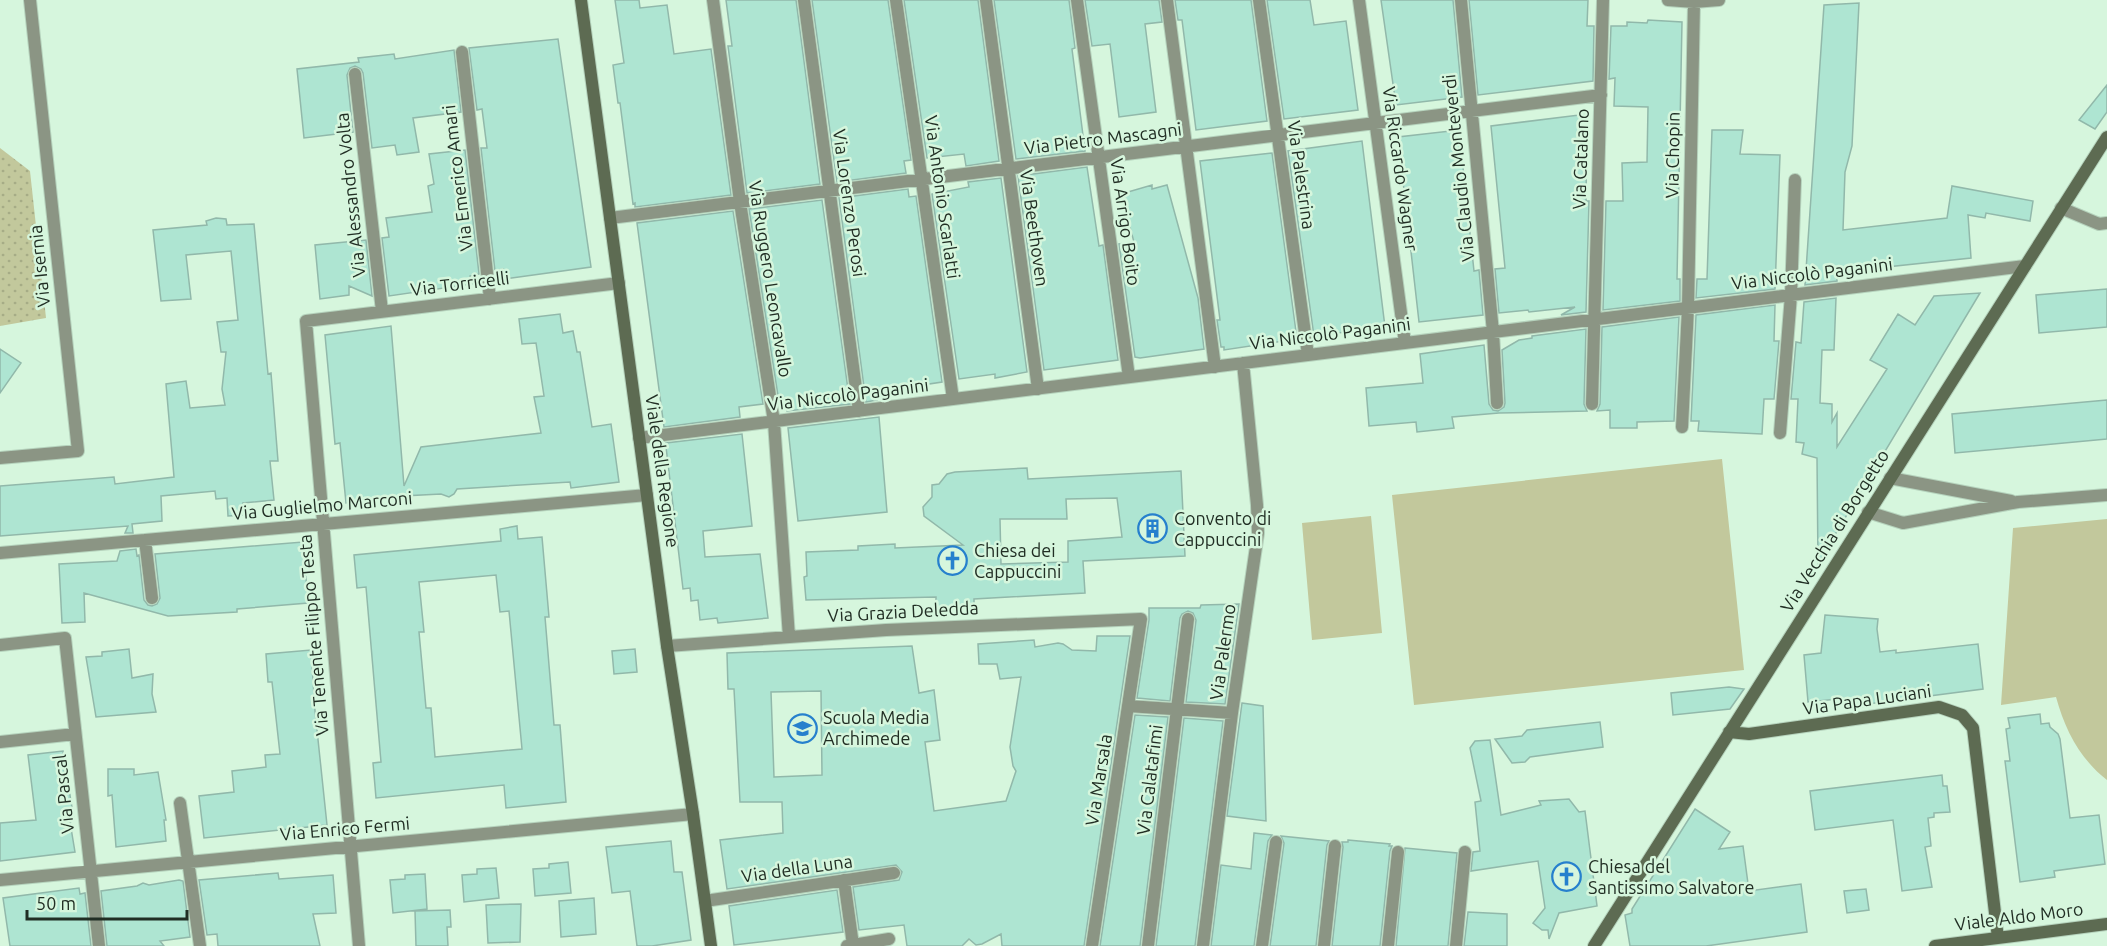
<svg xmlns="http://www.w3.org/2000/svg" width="2107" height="946" viewBox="0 0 2107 946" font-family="Ubuntu,sans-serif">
<defs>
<pattern id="park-dots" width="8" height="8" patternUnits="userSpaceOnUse" patternTransform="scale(1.5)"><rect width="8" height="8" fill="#c2c89c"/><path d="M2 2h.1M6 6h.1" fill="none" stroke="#a6ac86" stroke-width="1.8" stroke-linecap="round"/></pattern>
</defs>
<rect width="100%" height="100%" fill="#d6f6dd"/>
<!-- green -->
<path fill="#c2c89c" d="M1722,459L1744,670L1414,705L1392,495Z
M1371,516L1382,633L1312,640L1302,523Z
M2107,519V780C2080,759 2065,730 2056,697L2001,705L2013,528Z"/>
<!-- park -->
<path fill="url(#park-dots)" d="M0,148L30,171L46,318L0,326Z"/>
<!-- building -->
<path fill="#aee5d2" stroke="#91b8aa" stroke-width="1.5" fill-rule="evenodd" d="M615,0H639L640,8L667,5L674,54L711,49L731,195L635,207V203L633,204L620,103H618L613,65L624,63Z
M726,0H796L820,184L747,193L728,46H732Z
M812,0H888L911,160L904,161L906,173L837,182Z
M904,0H978L999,161L966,166L964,154L927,158Z
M994,0H1069L1075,48L1072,49L1085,151L1016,159Z
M1085,0H1159L1162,22L1145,24L1156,112L1119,117L1110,44L1092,46Z
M1175,0H1251L1267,121L1196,130L1182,20H1178Z
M1267,0H1310L1314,25L1346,21L1358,110L1284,119Z
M1381,0H1453L1462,97L1396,105Z
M1469,0H1588L1587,26H1594L1593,81L1478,95Z
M1859,3L1852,146L1845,172L1843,230L1947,218L1952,186L2033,201L2030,221L1986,213L1985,218L1968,215L1971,258L1839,272L1837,273V281L1805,285L1824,5Z
M1648,20L1682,22L1677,279H1680V301L1603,310L1606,201H1623L1622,163L1647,162L1648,107L1614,106L1615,78L1609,79L1611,26H1627V22L1647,23Z
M558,39L591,267L505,279L503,269L495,271L481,148H487L482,109L477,110L469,48Z
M454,50L461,112L413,118L419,152L397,155L395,145L372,148L363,73L361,69L355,66L350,68L347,75L353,132L304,138L297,69L359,62L358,58L394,54L395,59Z
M2107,85V112L2095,129L2079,120Z
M1587,114L1586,201H1589L1586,312L1561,315L1575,307L1529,312L1528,310L1499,313L1495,269L1505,268L1491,126Z
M1459,130L1474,271L1479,270L1483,315L1419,322L1398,137Z
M1712,130H1743L1740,154L1780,155L1775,289L1696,298L1697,279H1707Z
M1362,141L1385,327L1314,336L1288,151Z
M465,150L479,274L470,276L472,284L389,296L382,238L389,237L386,218L432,212L428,186L434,184L429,154Z
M1272,153L1297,339L1224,350V347H1221L1217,320H1220L1200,161Z
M1087,167L1099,246L1103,245L1118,360L1044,370L1018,176Z
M1001,178L1027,372L995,378V374L959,379L932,194L969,187L968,182Z
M1152,185V189L1167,185L1198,298L1204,349L1140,358L1135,357L1119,244L1134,242L1121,194Z
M908,189L909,197L916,196L942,382L876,392L877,400L866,402L839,198Z
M822,200L850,404L787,411L786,402H779L749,209Z
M733,211L763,404L739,407L740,417L664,427L637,223Z
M216,218L226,219L227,225L254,224L268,374L271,373L278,461H270L274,500L243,503L245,515L228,516L227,498L216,499L215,491L161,496L162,521L132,524L133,533H125L128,526L0,536V486L114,477L115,484L174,477L166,384L186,381L190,408L225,405L222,389L226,352H221L217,322L238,320L231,251L186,255L191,299L161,301L153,230L207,225L206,221Z
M366,240L372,296L349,286V295L320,299L315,245Z
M2107,289V327L2039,333L2036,295Z
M1980,293L1833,538L1818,565L1817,458L1802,454L1804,443L1796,442L1798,399H1791L1796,342L1801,343L1804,302L1836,298L1834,350H1822L1820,403L1832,404V422L1837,413V447L1887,369L1870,360L1898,314L1915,325L1934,296Z
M1775,305L1774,341H1779L1774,399H1764L1762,434L1698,431L1699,421H1691L1696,315Z
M560,314L563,333L573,331L577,352H580L592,427L611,424L619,482L571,488L570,482L457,489L454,494L449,497L441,494L403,496L404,497L346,503L340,443L335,444L325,335L391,326L404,486L421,447L541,433L534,397L544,396L536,343L522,344L519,319Z
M1679,317L1674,421L1637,422V428H1610V410L1597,411L1600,404L1602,327Z
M1586,329L1584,404L1587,411L1499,413L1452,417L1454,428L1417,432L1416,422L1369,426L1366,388L1423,383L1420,354L1484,345L1489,404L1493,410L1498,411L1504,407L1505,403L1502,350L1519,340L1532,338V336Z
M0,349L21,363L0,393Z
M2107,400V439L1955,453L1952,414Z
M879,417L887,512L798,521L788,428Z
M742,434L752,526L703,531L705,557L760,554L768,618L718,623L717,618L700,620L698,600L691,601L690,588L683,589L666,447V443Z
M1027,468L1028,479L1181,471L1185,556L1083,561L1085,593L974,599V607L936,608V597L806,600L804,577L807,576L806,552L858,550V546L895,544V548L963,545L924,516L923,507L932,497V485L939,484L947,474L955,472ZM1117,498L1122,537L1068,541V562L1001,564L1000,519H1067L1066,499Z
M517,526L518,539L542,537L549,617H545L554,725H560L566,802L506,808L504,785L376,798L373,763L381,762L366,587L357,588L354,555L501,541L500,529ZM496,575L500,612L509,611L522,749L435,757L431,708H426L419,632H424L419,582Z
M303,542L308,603L237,609V612L168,616L84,593L85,622L62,623L59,564L117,561L120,551L136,549L137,556L139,555L144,600L148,605L152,606L157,604L160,598L155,554Z
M1239,604L1225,704L1186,702L1196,620L1193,613L1188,611L1182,614L1180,618L1170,701L1137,698L1149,620V608H1200L1201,605Z
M1825,615L1878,619L1877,629L1880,652L1896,650V653L1978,644L1983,689L1867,704L1868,706L1849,708L1848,698L1808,702L1804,655L1821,653Z
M1097,636H1130L1084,946H1002L1001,934L982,944L976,945L969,939L962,946H907L904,925L859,930L853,887L899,880L902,872L896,865L727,889L720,840L783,833L782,802H740L734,689H728L727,653L912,646L919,693L934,690L940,740L925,742L934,811L1006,801L1016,771L1013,766L1010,747L1021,677L1000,679L997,664H979L978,644L1034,640L1035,647L1058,643L1063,644L1072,650L1096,651ZM821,691L822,775L774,777L771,692Z
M129,649L132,678L153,674L152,694L156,712L96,717L86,657L102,656V652Z
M635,649L637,672L614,674L612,651Z
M311,650L315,711L327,825L204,838L199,796L234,792L232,771L266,767L265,755L280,754L272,682H268L266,654Z
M1729,687L1744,689L1730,709L1673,715L1671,693Z
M1242,703L1263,706L1266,821L1227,816Z
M2040,714L2041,724L2049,723L2050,727L2058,734L2060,739L2070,818L2099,815L2105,864L2054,871L2055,877L2020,882L2005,761H2010L2006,729L2010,728L2008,718Z
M1135,715L1168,717L1140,946H1100Z
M1184,718L1223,721L1195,946H1156Z
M1600,722L1603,747L1530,757L1525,762L1512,763L1495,739L1522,736L1527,730Z
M1490,740L1501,815L1541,805L1539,801L1569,799L1579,812L1585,811L1597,906L1559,913L1549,939L1548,930H1542L1533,923L1545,908L1538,861L1471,871L1473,852L1480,851L1475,802L1481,801L1470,748L1475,741Z
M63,751L65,783H68L74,820L70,822L75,852L0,861V823L36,820L28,755Z
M108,769H134V775L158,772L166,820H164L166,841L116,847L112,795L108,796Z
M1942,775L1943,786H1947L1950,812L1934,813V817L1928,818L1931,846L1925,847L1932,887L1902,891L1893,820L1815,830L1810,791Z
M1695,809L1730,832L1719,849L1743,846L1749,891L1801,884L1807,932L1706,946H1630L1625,915L1632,913V909Z
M1254,833L1272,835L1268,841L1254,946H1211L1221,865L1251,869Z
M1281,836L1329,841L1327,845L1316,946H1270L1284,843Z
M1348,840L1390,844L1389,846H1392L1390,851L1380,946H1332L1343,847L1342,842H1348Z
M671,841L674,872H682L691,940L652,946H637L630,891L612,893L606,847Z
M1405,848L1457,853L1448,946H1396Z
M568,862L571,893L535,896L533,869L549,868V864Z
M496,868L499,898L464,902L462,875L477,874V869Z
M278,873L279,879L333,875L336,913L313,914L320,946H218L217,934L207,935L199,880Z
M425,874L427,909L393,913L390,880L405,879V875Z
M179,880L183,881L190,937L160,941L164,946H107L101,891L137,886L143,883L149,885Z
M79,888L80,894L85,893L91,946H10L3,898Z
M1866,889L1869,910L1847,913L1844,891Z
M837,890L843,932L734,945L729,906Z
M594,898L596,934L561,937L559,901Z
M521,904L520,942L488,943L486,905Z
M450,910L451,927H447L448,946H416L415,911Z
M1468,912L1507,914V946H1464Z"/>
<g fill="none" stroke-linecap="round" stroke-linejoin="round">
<defs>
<path id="street" d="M713,0L740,202L774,422L789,637
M804,0L859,411
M896,0L953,399
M986,0L1038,389
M1077,0L1129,377
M1167,0L1215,367
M1259,0L1308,355
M1359,0L1405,343
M1461,0L1493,332L1497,403
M1668,0L1694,2L1719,0
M462,52L490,299
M355,74L382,311
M2061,208L2099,224L2107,223
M610,218L1601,95
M1592,404L1603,0
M1682,427L1688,308L1694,2
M1780,433L1791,295L1795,180
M639,438L2025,266
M0,458L78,451L30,0
M1890,478L2011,501
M1868,512L1903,523L2018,502L2107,495
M145,540L152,598
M0,553L647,495
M0,645L65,638L99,946
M667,646L886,630L1141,619L1092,946
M1128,706L1232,713
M0,742L75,734
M180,803L200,946
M0,880L693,814
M844,880L853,945
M705,901L894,873
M359,946L306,321L619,283
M847,946L889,939
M1148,946L1188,619
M1203,946L1232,713L1258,533L1257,505L1243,363
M1262,946L1276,842
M1324,946L1335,846
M1388,946L1398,852
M1456,946L1465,852"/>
<path id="secondary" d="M581,0L667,646L693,814L711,946
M1729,732L1749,734L1939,707L1962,715L1973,728L1998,938
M1594,946L2107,137
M1935,946L2107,924"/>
</defs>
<!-- street casing -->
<use href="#street" stroke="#b5d2bc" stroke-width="14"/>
<!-- secondary casing -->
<use href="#secondary" stroke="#b5d2bc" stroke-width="14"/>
<!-- street -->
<use href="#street" stroke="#8b9584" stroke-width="12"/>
<!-- secondary -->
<use href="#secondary" stroke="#5d6b52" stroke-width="12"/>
</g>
<!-- icons -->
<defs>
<symbol id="building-ring" viewBox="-11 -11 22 22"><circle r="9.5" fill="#d6f6dd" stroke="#2680cd" stroke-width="1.5"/><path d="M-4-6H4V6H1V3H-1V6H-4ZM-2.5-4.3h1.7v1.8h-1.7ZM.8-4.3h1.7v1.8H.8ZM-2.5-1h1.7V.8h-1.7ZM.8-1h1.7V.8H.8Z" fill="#2680cd"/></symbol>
<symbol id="church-ring" viewBox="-11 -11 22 22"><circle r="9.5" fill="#d6f6dd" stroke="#2680cd" stroke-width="1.5"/><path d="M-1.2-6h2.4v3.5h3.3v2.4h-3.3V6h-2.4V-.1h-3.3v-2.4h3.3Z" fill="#2680cd"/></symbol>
<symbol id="school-ring" viewBox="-11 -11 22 22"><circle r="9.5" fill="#d6f6dd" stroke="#2680cd" stroke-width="1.5"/><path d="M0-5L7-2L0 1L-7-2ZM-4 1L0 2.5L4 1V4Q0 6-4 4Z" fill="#2680cd"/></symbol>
</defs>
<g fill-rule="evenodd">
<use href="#building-ring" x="1136" y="512" width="33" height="33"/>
<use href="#church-ring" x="936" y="544" width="33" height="33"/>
<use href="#school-ring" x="786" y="712" width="33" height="33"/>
<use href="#church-ring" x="1550" y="860" width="33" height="33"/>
</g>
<g text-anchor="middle" stroke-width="5" stroke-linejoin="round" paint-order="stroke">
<!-- street labels -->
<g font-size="18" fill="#212e24" stroke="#d6f6dd">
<text transform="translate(1103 139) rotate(-7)" y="6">Via Pietro Mascagni</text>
<text transform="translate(1673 155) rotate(-89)" y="6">Via Chopin</text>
<text transform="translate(1581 159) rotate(-88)" y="6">Via Catalano</text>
<text transform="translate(1459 168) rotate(-96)" y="6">Via Claudio Monteverdi</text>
<text transform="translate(1400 169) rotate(82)" y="6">Via Riccardo Wagner</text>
<text transform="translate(1301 175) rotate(82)" y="6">Via Palestrina</text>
<text transform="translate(458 178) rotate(-97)" y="6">Via Emerico Amari</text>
<text transform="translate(351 195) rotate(-96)" y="6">Via Alessandro Volta</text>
<text transform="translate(942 197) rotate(82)" y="6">Via Antonio Scarlatti</text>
<text transform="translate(849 203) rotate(82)" y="6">Via Lorenzo Perosi</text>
<text transform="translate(1125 222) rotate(82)" y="6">Via Arrigo Boito</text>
<text transform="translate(1034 228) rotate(82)" y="6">Via Beethoven</text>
<text transform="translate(40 266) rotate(-96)" y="6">Via Isernia</text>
<text transform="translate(1812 274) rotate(-7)" y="6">Via Niccolò Paganini</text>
<text transform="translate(770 279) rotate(81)" y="6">Via Ruggero Leoncavallo</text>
<text transform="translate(460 284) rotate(-7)" y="6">Via Torricelli</text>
<text transform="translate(1330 334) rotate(-7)" y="6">Via Niccolò Paganini</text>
<text transform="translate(848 395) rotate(-7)" y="6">Via Niccolò Paganini</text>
<text transform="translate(662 471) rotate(82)" y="6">Viale della Regione</text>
<text transform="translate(322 506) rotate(-5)" y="6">Via Guglielmo Marconi</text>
<text transform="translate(1835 531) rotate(-58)" y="6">Via Vecchia di Borgetto</text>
<text transform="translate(903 612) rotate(-3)" y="6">Via Grazia Deledda</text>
<text transform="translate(314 635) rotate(-95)" y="6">Via Tenente Filippo Testa</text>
<text transform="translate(1223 652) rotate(-82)" y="6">Via Palermo</text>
<text transform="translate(1867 700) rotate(-8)" y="6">Via Papa Luciani</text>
<text transform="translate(1099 780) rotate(-81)" y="6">Via Marsala</text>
<text transform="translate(1150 780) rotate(-83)" y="6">Via Calatafimi</text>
<text transform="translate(64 794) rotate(-96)" y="6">Via Pascal</text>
<text transform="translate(345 829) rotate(-5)" y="6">Via Enrico Fermi</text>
<text transform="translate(797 869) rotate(-8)" y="6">Via della Luna</text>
<text transform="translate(2019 917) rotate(-7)" y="6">Viale Aldo Moro</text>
</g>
<!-- poi labels -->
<g font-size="18" fill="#212e24" stroke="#d6f6dd" text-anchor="start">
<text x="1174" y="525">Convento di<tspan x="1174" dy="21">Cappuccini</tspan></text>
<text x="974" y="557">Chiesa dei<tspan x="974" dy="21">Cappuccini</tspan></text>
<text x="823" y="724">Scuola Media<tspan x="823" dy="21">Archimede</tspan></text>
<text x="1588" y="873">Chiesa del<tspan x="1588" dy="21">Santissimo Salvatore</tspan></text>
</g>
</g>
<!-- scale -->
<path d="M27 910v9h160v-9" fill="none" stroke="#212e24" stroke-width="3"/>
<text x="36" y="910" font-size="18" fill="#212e24" stroke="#d6f6dd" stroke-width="4.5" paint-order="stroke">50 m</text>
</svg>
